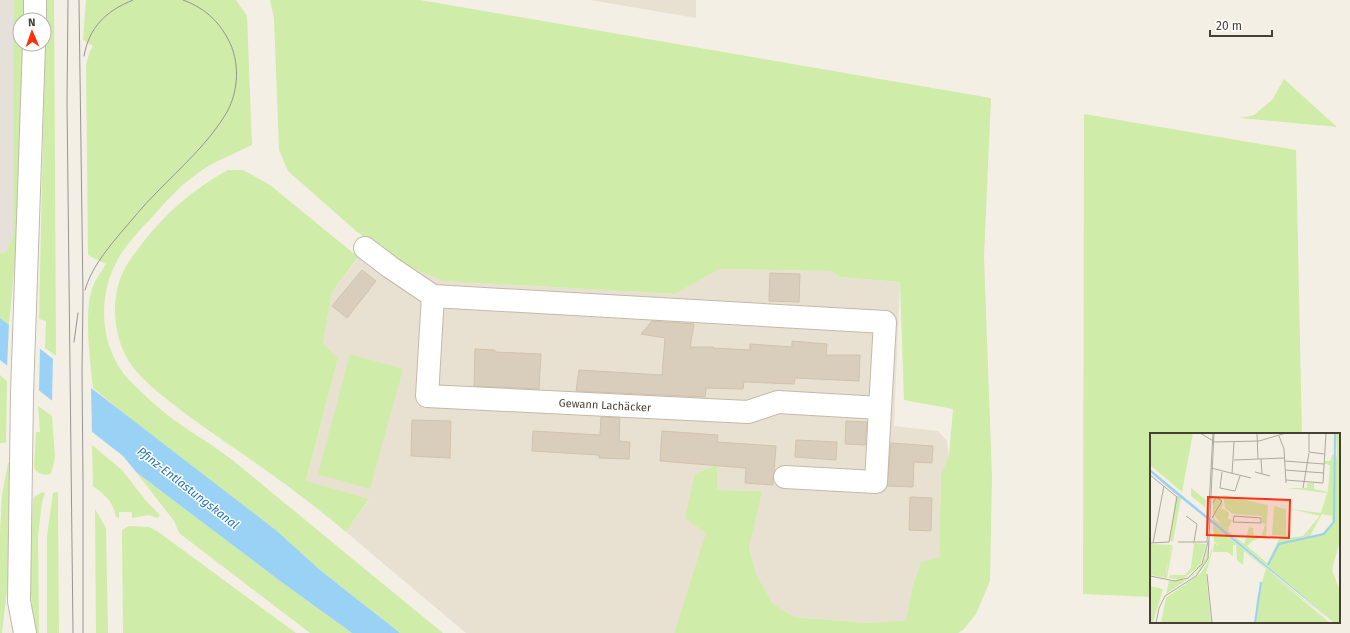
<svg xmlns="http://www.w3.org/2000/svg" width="1350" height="633" viewBox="0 0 1350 633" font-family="'Fira Sans',sans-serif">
<rect width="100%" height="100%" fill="#f4efe4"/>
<!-- residential -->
<path fill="#e8e1d2" d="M590,0H696V18Z
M371,241L397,260L421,272L445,281L675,294L720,269L831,271L840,277L900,282L894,426L938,431L947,441L949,456L941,473L939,558L912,589L906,622L867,623L794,617L772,603L756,573L749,548L761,491L717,490V466L707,533L674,633H466L391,570L346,532L369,500L306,482L338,358L323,343L332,292Z"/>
<!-- industrial -->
<path fill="#e5e0d9" d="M0,0H17L13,236L6,252L0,254Z"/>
<!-- green -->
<path fill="#cfeca9" d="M14,0H24V20H20V44H23L15,260L9,325L0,318V254L6,252L13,236Z
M46,0H54L56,356L45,348L46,321L39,319Z
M86,0H236L247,16L252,145C234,154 214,161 198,173C181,185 167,200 154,215C141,229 127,243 118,259C98,294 99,341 124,374C136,388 161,411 177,422C198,437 221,450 241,467C308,522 375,578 443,633H400L320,570L277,531L127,416L93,388C90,361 84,313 92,289C95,280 101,272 106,264L88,255L86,65L90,51L93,46L83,40Z
M270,0H420L991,98L984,257L992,477L990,581L976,614L963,630L958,633H674L706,533L685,518L695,474L717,465V490L762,491L749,548L756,573L772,603L794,617L867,623L906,621L912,589L921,562L939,558L941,473L949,456L953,409L904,400L900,282L840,277L831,271L720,269L675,294L444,281L421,272L397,260L356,231L288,171L279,150L274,18Z
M1284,79L1337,127L1240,118L1254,115L1272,100Z
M1084,114L1296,150L1302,434H1151V597L1083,594Z
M228,170H243L270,185L358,257L332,292L323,343L338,358L306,481L369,499L346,532C315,506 283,482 250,459C223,440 195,422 169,401C152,387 132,372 123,350C114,329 112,301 120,279C124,268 131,258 138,249C163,215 192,190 228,170Z
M350,354L403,369L370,489L318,474Z
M0,375L7,381L6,443H0Z
M38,406L52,416L55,458L51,474C44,476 38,474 34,468L36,432H40Z
M92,445L122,470L147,502L160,515L158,518L149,515L132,518V512H119V518L116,517C113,502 106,496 93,486Z
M8,463H10L8,580L2,633H0V533L2,495Z
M136,472L280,581L352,633H310L179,533L174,521Z
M43,492L45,494L42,502L38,536L39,633H34L30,579L33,499L35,496Z
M56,492H58V506L59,633H47V536L53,493Z
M95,509L106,528L108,633H96Z
M129,526L149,527L157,531L296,633H123L122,530Z"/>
<!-- water -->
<path fill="#9ad2f6" d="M0,318L277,531L320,570L400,633H352L280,581L136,472L123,456L0,360Z"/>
<!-- pier -->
<path fill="#f4efe4" d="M9,322L40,347L39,393L7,369Z
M53,356L91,386L92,434L52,403Z"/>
<!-- building -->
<path fill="#d9cdbc" stroke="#d2c2ab" d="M362,270L376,281L347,318L332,306Z
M770,273L800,274L799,302L769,301Z
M652,321L694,324L690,347H713V348L750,350V344L792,347V341L827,344L826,355H860L859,381L795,378L794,384L744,382L743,389L706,388L705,397L576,391L579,370L662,375L665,338L641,334Z
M475,349L495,350V352L541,354L539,389L474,386Z
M601,417L620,418L619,441L630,442L629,459L599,458V455L532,451L533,431L600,435Z
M412,420L451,421L450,458L411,456Z
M846,421L867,422L865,445L845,444Z
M662,431L718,435L717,442L776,446L774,471L773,476V485L745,483L746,468L660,461Z
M796,440L837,442L836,460L795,457Z
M891,443L933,446L932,463L914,462L913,487L887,486Z
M910,497L932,498L931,531L909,530Z"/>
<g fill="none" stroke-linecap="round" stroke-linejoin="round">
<defs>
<path id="minor" d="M35,20V0
M365,248L390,267L433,296
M433,296L885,322L880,408L778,402L748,412L427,396Z
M785,477L876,482L880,408
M25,633L19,601L22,394L34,44"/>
</defs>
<!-- minor casing -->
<use href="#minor" stroke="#c3b9a9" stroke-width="24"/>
<!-- minor -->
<use href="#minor" stroke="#fff" stroke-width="22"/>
<!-- tram -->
<path stroke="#959595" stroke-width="1" d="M68,0L67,102L73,633
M79,0L83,296L82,371L83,482V633
M84,56C89,27 106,11 133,0
M85,290C91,269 105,252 118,236C131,221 143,206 157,192C181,167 209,143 227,112C239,90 240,61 228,39C218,20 203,7 183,0
M74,342L78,313"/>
</g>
<g text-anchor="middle" stroke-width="3" stroke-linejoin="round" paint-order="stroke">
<!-- street labels -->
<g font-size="11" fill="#463f33" stroke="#fff">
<text transform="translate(605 405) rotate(3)" y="4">Gewann Lachäcker</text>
</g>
<!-- water labels -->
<g font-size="12" font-style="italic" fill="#2378b2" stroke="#fff">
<text transform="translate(188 488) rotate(38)" y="4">Pfinz-Entlastungskanal</text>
</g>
</g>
<!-- overview -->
<g transform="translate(1150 433)">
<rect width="190" height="190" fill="#f4efe4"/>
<path d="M0,0H43L32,59L0,32ZM186,0H190V107L182,137L190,158V190H185L63,88V63L71,64L73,73L68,76L65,80L64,82V86L71,91L64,82L70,75L74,76L79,80L77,90L78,86L82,87L79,94L76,93L79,95L78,97L71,92L94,111L99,94L103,95L104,102L112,103L115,91L112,90V83L83,81L75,75L73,62L118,72L116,103L102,108L97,113L117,130L129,106L153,103L170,83L141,76L171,80L177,60L136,55H157V50H164V56L178,59L180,32L175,31V28H180L182,22L186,21L187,26ZM172,81L182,83V90L172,100L160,103ZM0,39L30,63L31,65L23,108H19L26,63H29ZM41,55L56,67L55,74L41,63ZM124,73L136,76V103L122,102ZM63,91L66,95L65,93L183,190L121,141L180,190H105L107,165L116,136L94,118L93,132L87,127L86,112H83V123L77,119H63L64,110L69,113L64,108ZM60,107L58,125L51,137L16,161L19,148L35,147L48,138L55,125ZM42,110L56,111L50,133L31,147L19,145L20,142H35L41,135L44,111ZM0,111L22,112L16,138V142L20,118L23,112L17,145L0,142ZM62,113V119L56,140L61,190H11L16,165L51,140L59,127ZM0,153L13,156L3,190H0Z" fill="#cfeca9" fill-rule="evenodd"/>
<path d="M0,36L74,97L185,190L21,57L0,39Z" fill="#9ad2f6"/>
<path fill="none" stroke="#9ad2f6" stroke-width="2" d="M118,132L129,111L174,101L184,89L185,0M105,190L111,149"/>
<path fill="none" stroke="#aea99d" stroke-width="1" d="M50,0L65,9L109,8L136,0M107,0L108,26M159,0V19L174,21M129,3L134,16L136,50M111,26L112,41M84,27L134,25M135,28L174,31M61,35L101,45M135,37L174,40M72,39L70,55L85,58L90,43M105,39L120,43M82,41L84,9M0,42L27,64L19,109L0,110M136,47L173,50L176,0M153,55L159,20M36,83L47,91L44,109M84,83L111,85V90L83,89ZM62,85L72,68L66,64L63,70M28,109H57M57,109L63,0M3,110L14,53M57,141L62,190M0,143L25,148L38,145L52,131L58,109M6,190L9,175L15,163L46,143L58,126L64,0"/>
<path fill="#ff3010" fill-opacity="0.15" stroke="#ff3010" stroke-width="2" d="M58,64L140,67L139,105L57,102Z"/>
<rect width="190" height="190" fill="none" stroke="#463f33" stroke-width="2"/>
</g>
<!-- north arrow -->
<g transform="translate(32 32) rotate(358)"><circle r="19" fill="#ffffff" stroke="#b5b2ad"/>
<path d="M0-3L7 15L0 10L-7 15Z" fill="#ff3010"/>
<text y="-6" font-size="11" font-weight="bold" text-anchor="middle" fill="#463f33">N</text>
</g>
<!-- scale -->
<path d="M1210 30v6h62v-6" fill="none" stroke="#463f33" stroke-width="2"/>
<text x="1216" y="30" font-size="12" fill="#463f33" stroke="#ffffff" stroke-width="3" paint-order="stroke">20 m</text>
</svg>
